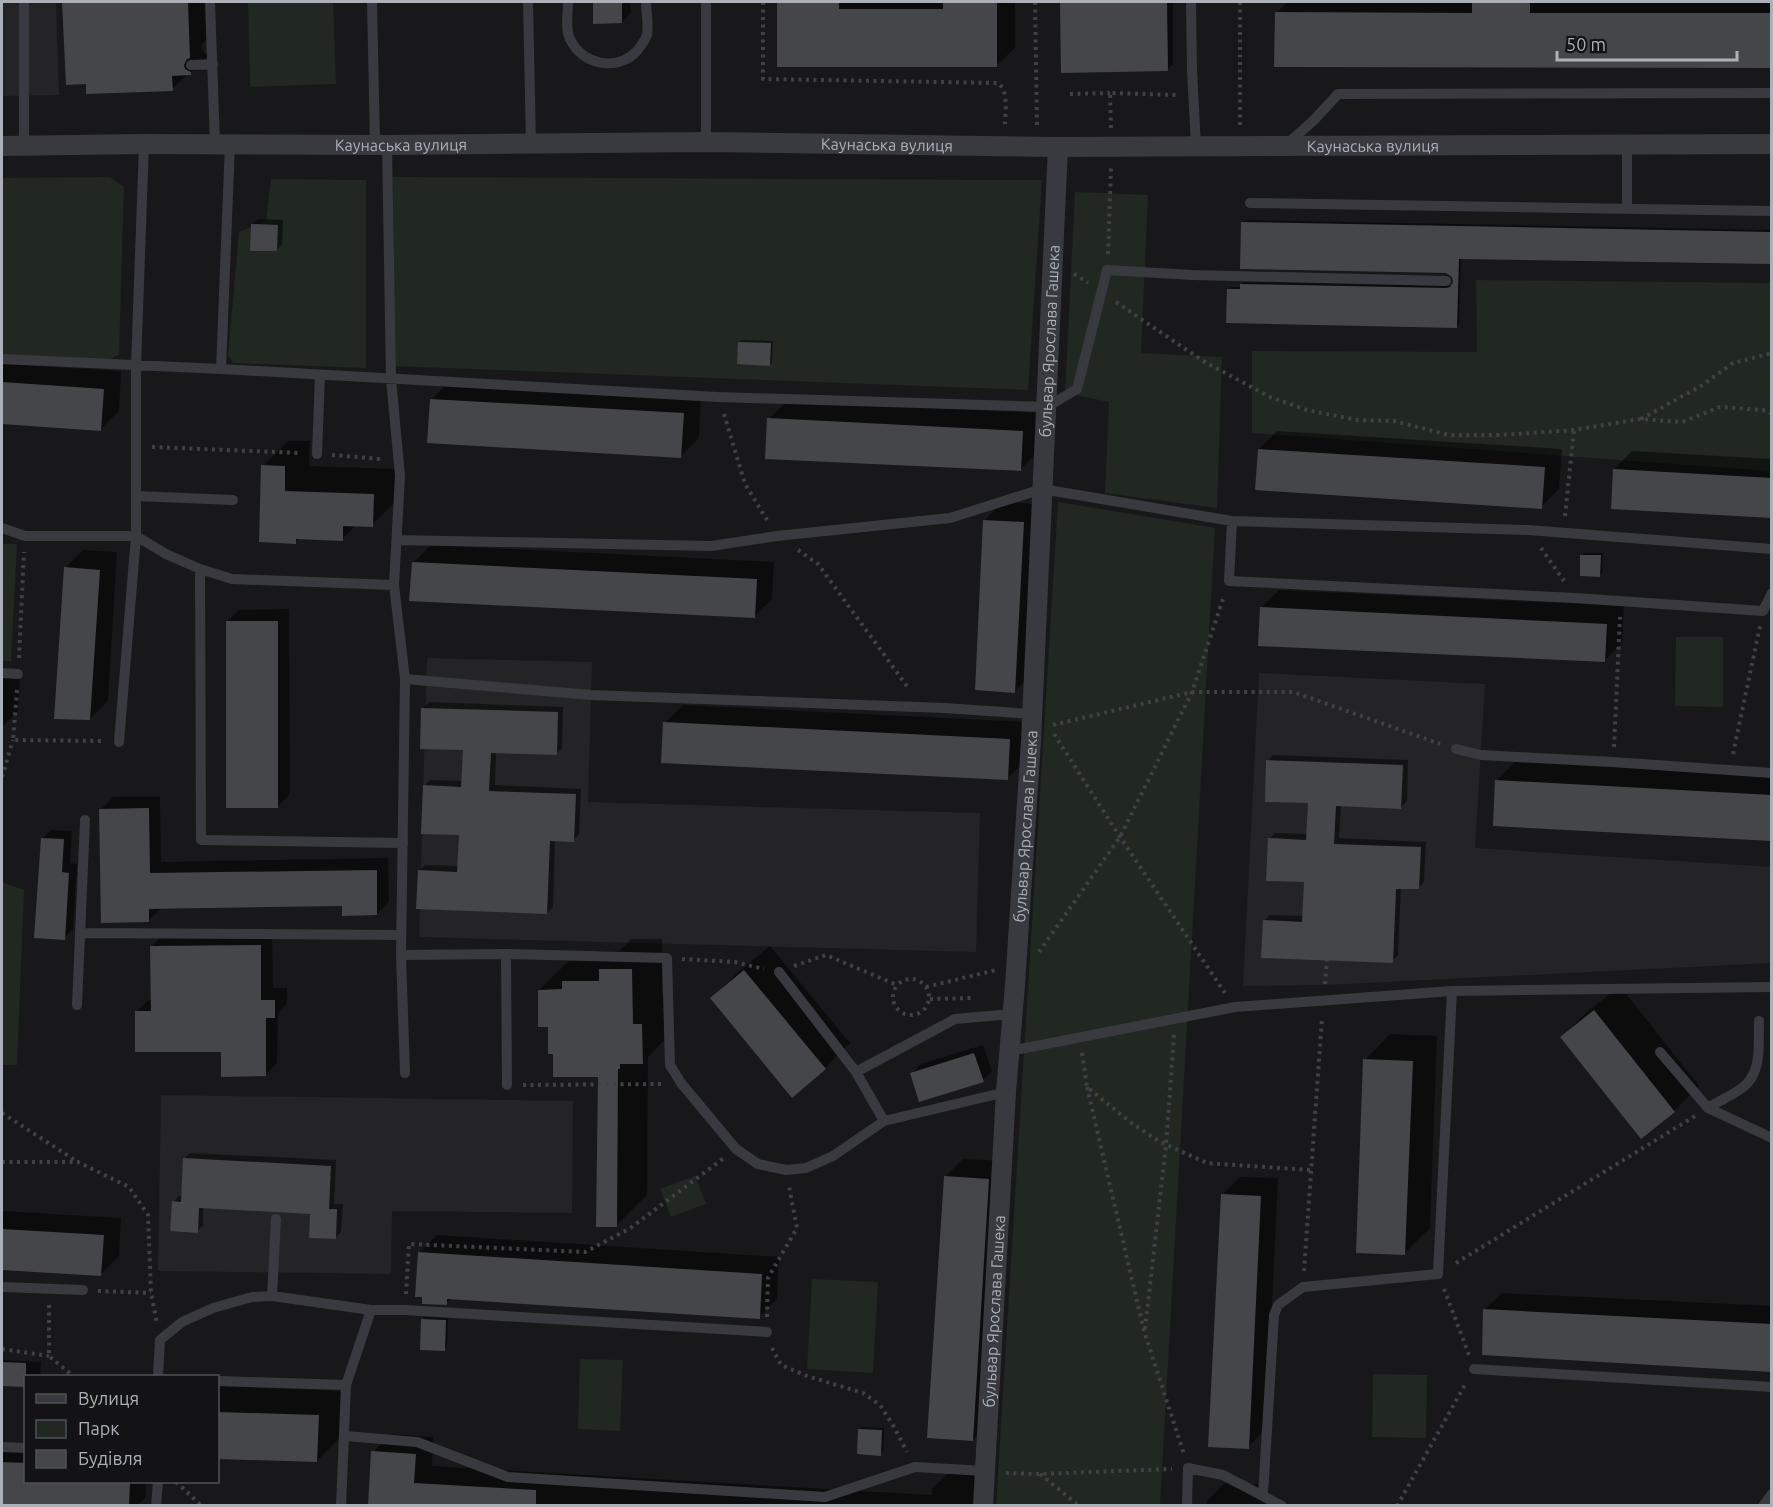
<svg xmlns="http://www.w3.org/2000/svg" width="1773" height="1507" viewBox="0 0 1773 1507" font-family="Ubuntu,sans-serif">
<rect width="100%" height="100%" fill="#18181a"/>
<!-- built -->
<path fill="#242427" d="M2,2H56L59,95L2,96Z
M427,658L592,662L588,802L980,813L976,952L419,937Z
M1259,673L1485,684L1475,848L1771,867V963L1325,985L1243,986Z
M161,1095L573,1101L572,1213L392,1211L391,1274L158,1271Z"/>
<!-- green -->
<path fill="#202821" d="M248,2H333L336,84L250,87Z
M110,177L124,187L119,354L107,362L2,356V178Z
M393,177L1042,180L1028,390L394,366Z
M271,179L366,180V368L233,363L228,355L239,232L266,221Z
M1075,192L1148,195L1141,353L1222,357L1217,508L1105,493L1109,402L1065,393Z
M1476,280L1771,283V471L1252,433V351L1477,352Z
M1058,502L1215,528L1160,1505L996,1506Z
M2,544H17L11,661H2Z
M1676,637H1723V707L1675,706Z
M2,882L24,890L17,1065H2Z
M695,1176L706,1204L671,1217L660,1189Z
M812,1279L878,1282L873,1373L807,1369Z
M580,1359L623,1360L620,1431L578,1429Z
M1373,1374L1427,1375L1426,1438L1372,1437Z"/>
<!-- shadow -->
<path fill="#0007" d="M64,2H206L208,38L201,46L203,52L208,56L172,89L88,82L67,83Z
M594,2H630L631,13L622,22H595Z
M779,2H1015V48L997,65L779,66Z
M1061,2H1173V64L1167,70L1062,71Z
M1288,2H1772V66L1276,13Z
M258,219L283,220L282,244L277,250L252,225Z
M1245,220L1772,230V263L1461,257L1459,324L1457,327L1228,290L1231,287H1241V284L1244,282L1453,286L1454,276L1447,272L1243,223Z
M742,340L773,341L772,362L770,365L739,342Z
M2,364L121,371L119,411L101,429L2,423Z
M450,381L701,395L699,438L681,456L432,399Z
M787,401L1041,413L1039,451L1021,469L769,419Z
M1277,431L1562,449L1559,489L1541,507L1259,449Z
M288,441H310L309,466L399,469L397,500L372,525H356L342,539L300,538L295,542L263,466Z
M1632,451L1772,459V516L1614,469Z
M1003,502L1041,504L1033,673L1015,691L985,520Z
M431,545L774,562L772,599L754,617L413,563Z
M83,550L117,552L108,701L90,719L65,568Z
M1584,553H1603L1602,573L1599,575L1582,555Z
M1279,590L1624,606L1622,643L1604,661L1261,608Z
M289,609L290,794L278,806L227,622L239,610Z
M2,674L20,675L18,711L2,727Z
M429,702L563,707L562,748L556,754L496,752L495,785L581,789L579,834L574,840L555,839L553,907L547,913L419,871L425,865L459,866L460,834L424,786L430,780L463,781L464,749L423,708Z
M683,705L1027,722L1025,761L1007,779L665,723Z
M1273,755L1408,760L1407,801L1401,807L1341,805L1339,838L1426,842L1424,882L1418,888L1401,887L1398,955L1392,961L1264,921L1270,915L1304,916L1305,880L1269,839L1275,833L1308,834L1309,802L1268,761Z
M1515,762L1772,776V840L1497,780Z
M113,797H160L161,862L388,858L389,902L377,914L343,905L161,909L148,921L101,809Z
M51,830L72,831L70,863L77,864L73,929L64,938L42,839Z
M164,934H272L273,988H287V1004L278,1013L277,1063L265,1075L222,1051L136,1012L149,1000H152V946Z
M631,939H662V994H672V1032L648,1057L647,1195L616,1226L600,1076L555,1052L550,1026L539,990L570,960L594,951H619Z
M770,946L850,1043L825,1068L712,998L737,973Z
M1620,986L1699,1086L1674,1111L1562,1037L1587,1012Z
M1390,1034L1437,1036L1430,1228L1405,1253L1365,1060Z
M983,1045L992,1071L983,1080L912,1073L921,1064Z
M190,1153L336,1160L334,1204H343L341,1232L335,1238L312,1212L203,1207V1226L197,1231L173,1202L179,1196H183L184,1159Z
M963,1159L1006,1161L991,1422L973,1440L945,1177Z
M1240,1177L1278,1178L1266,1429L1248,1447L1222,1195Z
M2,1211L121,1218L119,1256L101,1274L2,1268Z
M437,1235L779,1257L777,1299L759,1317L452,1298L446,1303L419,1253Z
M1502,1293L1772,1306V1370L1484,1310Z
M425,1317L448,1318L447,1347L444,1349L423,1319Z
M2,1360L41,1362L40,1376H26V1385L2,1384Z
M218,1386L344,1391L342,1436L317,1461L218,1457Z
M862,1427L884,1428L883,1452L880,1454L859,1430Z
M391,1434L433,1437L432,1466L932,1495V1489L950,1471L985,1473L983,1506H369L373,1452Z
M2,1443L26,1444V1482H146V1497L137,1506H2Z
M1225,1483L1269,1485L1268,1506H1206L1207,1501Z"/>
<!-- building -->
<path fill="#45464a" d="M62,2H188L190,58L187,59L184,65L185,69L191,72V75L172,76L173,91L86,94V84L66,85Z
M593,2H622V23L593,24Z
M777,2H839V9H943V2H997V67H777Z
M1060,2H1167L1168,71L1061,73Z
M1472,2H1530V13H1772V68L1274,67L1275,12L1472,13Z
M1241,222L1772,232V264L1459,259L1457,328L1226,323L1227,289H1240V284L1446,288L1450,287L1453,282L1452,277L1446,273L1240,269Z
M251,224L278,225L277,251H250Z
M738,342L771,343L770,366L737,364Z
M2,382L104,389L101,431L2,424Z
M430,399L684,413L681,458L427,443Z
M767,418L1023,431L1021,471L765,459Z
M1258,449L1545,467L1542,509L1255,490Z
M261,465L285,466V491L374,494L373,527L343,526V541L296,539V544L259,542Z
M1613,469L1772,478V518L1611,509Z
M983,520L1024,522L1015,693L975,690Z
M1580,555H1601L1600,577L1580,576Z
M412,562L757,579L755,618L409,601Z
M64,567L100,570L90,720L54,719Z
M1260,607L1607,624L1605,662L1258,646Z
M226,621H278V808H226Z
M421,708L558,712L557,755L491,753L489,791L576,794L574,842L550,841L547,914L416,909L418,870L457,872L459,835L421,834L423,785L461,787L463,750L420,749Z
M663,722L1010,739L1008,780L661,763Z
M1266,760L1403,765L1401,809L1336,806L1334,844L1421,847L1419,889H1396L1393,963L1261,958L1263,920L1302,922L1304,882L1266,881L1268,838L1306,840L1308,803L1265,802Z
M1495,780L1772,795V841L1493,826Z
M149,808L150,873L377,870V915L342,916V906L149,909V922L101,923L99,809Z
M41,838L64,839L62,872L69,873L65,940L34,938Z
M261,945V1000H275V1018H266V1076L221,1077V1052H135V1011H151L150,946Z
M599,969H632L633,1024H642L643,1064H620V1069H618L617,1227H596L598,1077H553V1054H548V1027H538V990L562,989V981H599Z
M744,970L826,1069L792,1098L710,998Z
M1594,1010L1675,1112L1641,1139L1560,1037Z
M974,1053L984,1082L919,1102L910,1073Z
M1363,1059L1413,1061L1405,1255L1356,1253Z
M183,1158L331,1166L329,1209H337L336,1239L309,1238L310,1214L276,1212L199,1208L198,1233L170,1231L172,1201L181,1202Z
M944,1176L989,1179L973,1441L927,1438Z
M1221,1194L1261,1196L1249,1449L1208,1447Z
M2,1229L104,1235L101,1276L2,1270Z
M418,1252L762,1274L760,1319L447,1299V1305L422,1304V1297H415Z
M1483,1309L1772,1324V1372L1482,1355Z
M421,1319L446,1320L445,1351L420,1350Z
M2,1362L26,1363V1387L2,1386Z
M218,1412L319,1415L317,1462L218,1459Z
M858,1429L882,1430L881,1456L857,1454Z
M371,1451L416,1454L414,1483L536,1490V1506H368Z
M2,1462L26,1463V1482H130L129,1506H2Z"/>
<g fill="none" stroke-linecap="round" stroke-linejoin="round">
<!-- path -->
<path stroke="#3f4146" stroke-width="4" stroke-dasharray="3 4.5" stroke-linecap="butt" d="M763,2V79L998,83C1009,91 1005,112 1005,124
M1035,2L1037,125
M1240,2V125
M1070,94L1110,93
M1111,128L1110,93L1177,95
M1108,254L1111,168
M1074,274L1088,283
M1116,302L1203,361L1270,397L1307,410L1357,420L1394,421L1449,435H1501L1574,430L1640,419L1682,422L1720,407L1763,410L1772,414
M724,414L745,484L767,520
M1641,419L1701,386L1733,363L1772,353
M152,447L300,453
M332,455L381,459
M1565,516L1574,430
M1541,548L1564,581
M798,550L818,564L909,689
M19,658L24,552
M17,690L13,740L103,741
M1053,725L1192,692H1293L1440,744
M1054,734L1120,837L1225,993
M1614,747L1620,617
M1733,754L1760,626
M2,777L13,740
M1039,952L1120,837L1192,692L1224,596
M682,959L735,962L764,969
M794,966L826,955L897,985
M893 997a18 18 0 1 1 36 0a18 18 0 1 1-36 0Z
M1325,984L1327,960
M926,987L996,970
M930,999L971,998
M1082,1053L1087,1087L1130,1122L1160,1142L1207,1163L1311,1170
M523,1085L663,1084
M1087,1087L1144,1331L1184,1454
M2,1113L78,1162
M2,1162H78L129,1187L148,1215L151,1293L157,1323
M1456,1263L1695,1116
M1304,1271L1322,1018
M1444,1289L1469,1355
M98,1291L151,1293
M406,1294L409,1244L585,1252L629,1229L724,1158
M49,1305V1356L73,1376
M767,1317L768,1278L797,1228L789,1186
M1145,1329L1166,1145L1174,1035
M772,1348L781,1365L807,1376L863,1393L880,1405L893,1425L907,1452
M2,1349L49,1356
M1006,1473L1039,1474L1172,1469
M1040,1474L1079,1506
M176,1482L202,1506
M1397,1506L1466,1383"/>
<!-- lane -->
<path stroke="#393a3f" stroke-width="10" d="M210,2L215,144
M372,2L375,144
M528,2L531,144
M568,2C568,13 565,29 570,39C582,65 617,72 637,51C641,46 645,40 647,35C649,25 646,12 646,2
M1191,2L1192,70L1196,146
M191,65L213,64
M706,142V2
M24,145V2
M387,145L391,379L400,476L394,585L405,679L401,955L405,1073
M1286,145L1314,120L1338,94L1772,93
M1627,145V208
M1250,203L1772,211
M2,359L221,369L718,397L1047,407L1077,389L1107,270L1192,275L1446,281
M221,369L230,144
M317,454L320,375
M136,496L233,500
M1232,521L1229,581L1576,598L1763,611L1772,593
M2,528L25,536H136L166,554L200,569L232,579L394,585
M397,540L711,546L777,536L950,518L1042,489L1232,521L1528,530L1772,549
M200,569L201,840L403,843
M2,673L18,674
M405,679L591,695L944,708L1032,714
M119,742L136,536V366L144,144
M1456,749L1481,755L1613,762L1772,773
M80,933L401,935
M506,954L507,1085
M401,955L506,954L667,958L670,1065L681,1083L736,1149L758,1164L786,1170L806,1168L833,1156L884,1121L856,1072L955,1019L1013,1014
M779,972L856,1072
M77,1005L85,820
M1010,1051L1235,1007L1452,991L1772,987
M1660,1052L1708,1108L1772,1138
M1708,1108C1719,1101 1731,1096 1742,1088C1763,1073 1758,1043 1759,1021
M884,1121L1006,1092
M2,1287L83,1290
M272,1296L276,1219
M1474,1369L1772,1387
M158,1376L160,1340L182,1322L213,1308L252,1297L272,1296L371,1310
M218,1381L346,1385
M345,1436L417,1442L508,1477L825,1497L915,1467L985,1471
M2,1447L26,1448
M1263,1495L1274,1315L1278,1305L1303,1287L1438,1274L1452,991
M156,1506L158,1482
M341,1506L346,1385L371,1310H405L767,1332
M1187,1506L1188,1468L1223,1475L1282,1506
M1763,1506L1772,1494"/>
<!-- street -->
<g stroke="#393a3f" stroke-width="20">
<path id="s1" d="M2,146L144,144L387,145L706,142L1058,147L1772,144"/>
<path id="s2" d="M983,1506L1006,1092L1015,985L1031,741L1058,147"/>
</g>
</g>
<g text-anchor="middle" stroke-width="5" stroke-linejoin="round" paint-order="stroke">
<!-- street labels -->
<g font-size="16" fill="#abb0b9" stroke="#131315">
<text dy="6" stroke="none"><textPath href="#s1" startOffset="399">Каунаська вулиця</textPath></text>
<text dy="6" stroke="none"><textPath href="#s1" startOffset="885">Каунаська вулиця</textPath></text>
<text dy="6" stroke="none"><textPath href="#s1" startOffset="1371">Каунаська вулиця</textPath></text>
<text dy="6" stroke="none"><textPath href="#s2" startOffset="1167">бульвар Ярослава Гашека</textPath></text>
<text dy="6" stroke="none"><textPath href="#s2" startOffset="681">бульвар Ярослава Гашека</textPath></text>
<text dy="6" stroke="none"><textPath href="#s2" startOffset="195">бульвар Ярослава Гашека</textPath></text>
</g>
</g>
<!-- border -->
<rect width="1773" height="1507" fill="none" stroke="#abb0b9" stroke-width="6"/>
<!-- legend -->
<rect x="24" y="1375" width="195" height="108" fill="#131315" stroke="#505257" stroke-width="1.5"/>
<rect x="36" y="1394" width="30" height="9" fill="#393a3f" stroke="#505257" stroke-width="1.5"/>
<text x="78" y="1405" font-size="18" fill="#abb0b9">Вулиця</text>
<rect x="36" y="1420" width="30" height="18" fill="#202821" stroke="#505257" stroke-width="1.5"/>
<text x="78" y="1435" font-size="18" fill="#abb0b9">Парк</text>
<rect x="36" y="1450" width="30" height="18" fill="#45464a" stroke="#505257" stroke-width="1.5"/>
<text x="78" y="1465" font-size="18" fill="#abb0b9">Будівля</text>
<!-- scale -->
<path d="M1557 51v9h180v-9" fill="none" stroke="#abb0b9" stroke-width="3"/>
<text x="1566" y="51" font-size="18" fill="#abb0b9" stroke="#131315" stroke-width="4.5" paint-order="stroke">50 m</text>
</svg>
